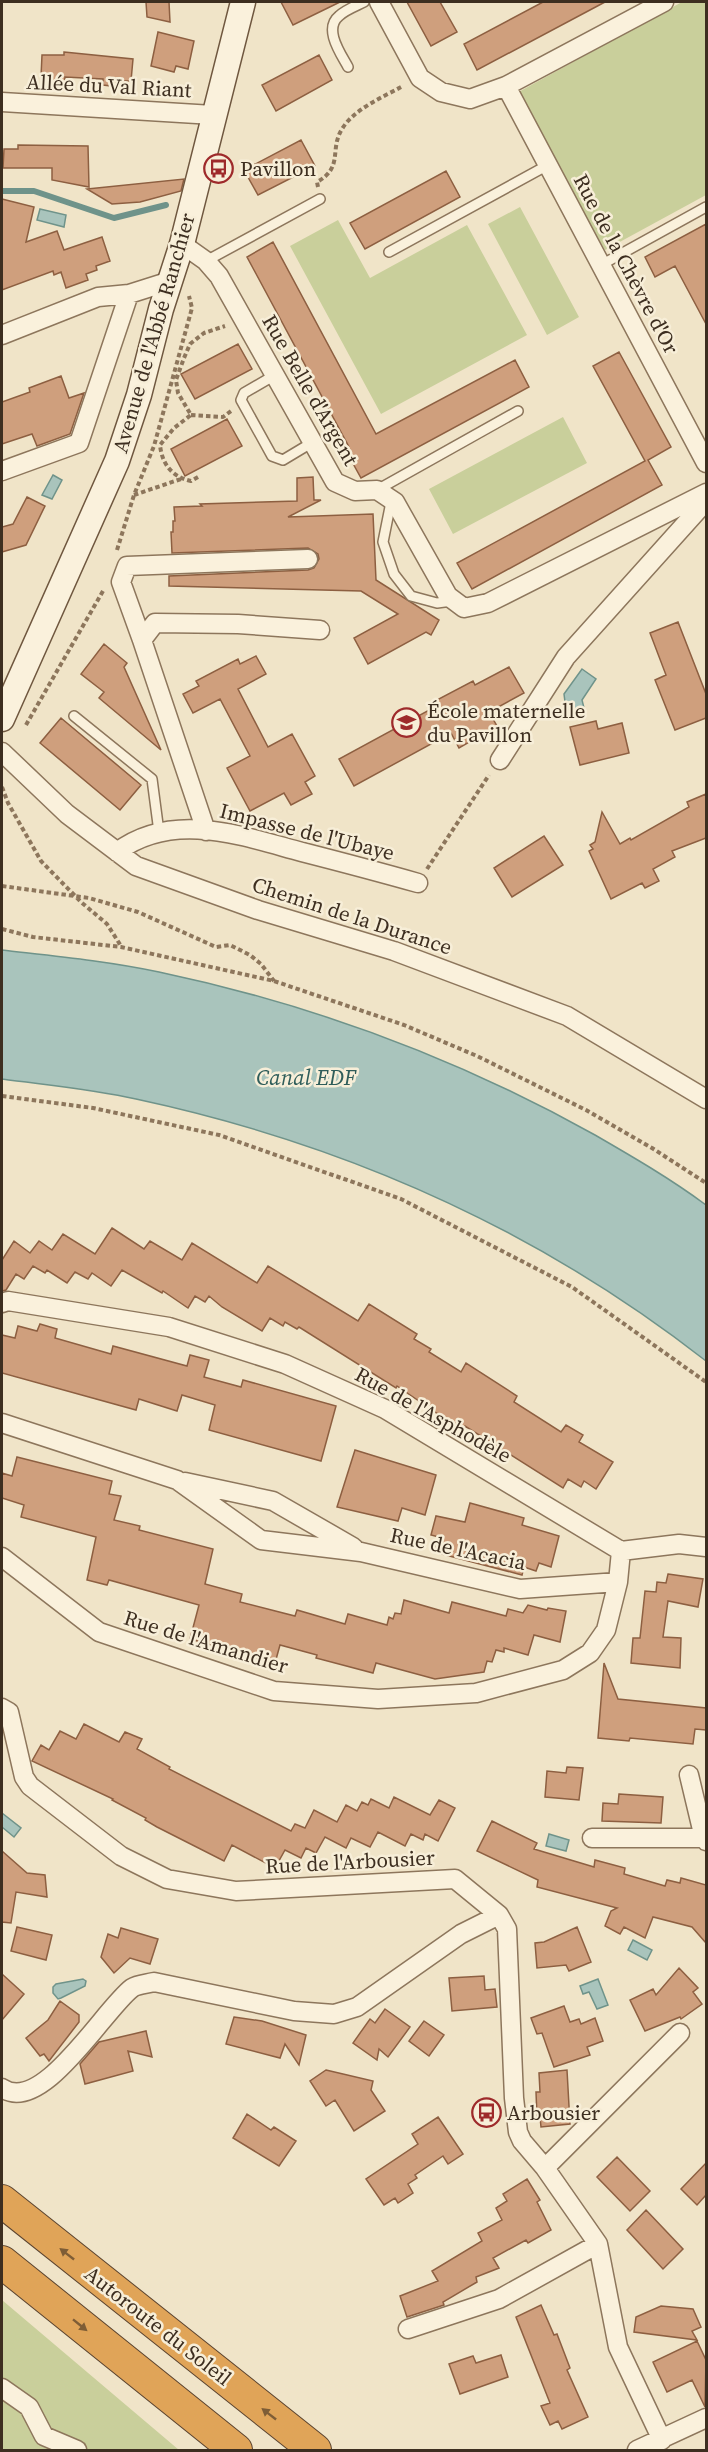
<svg xmlns="http://www.w3.org/2000/svg" width="708" height="2452" viewBox="0 0 708 2452" font-family="'Source Serif 4',serif">
<rect width="100%" height="100%" fill="#f0e4c8"/>
<!-- green -->
<path fill="#c9cf9b" d="M682,2H706V195L605,250L515,94Z
M520,207L579,317L547,335L488,224Z
M338,220L370,278L467,225L527,335L381,414L290,246Z
M563,417L587,463L453,534L429,489Z
M2,2300L179,2450H2Z"/>
<!-- water -->
<path fill="#a9c4bc" stroke="#6f938a" stroke-width="1.5" d="M40,209L66,215L64,227L37,220Z
M53,475L62,480L52,499L42,495Z
M582,669L596,679L582,700L584,708L566,710L564,694Z
M2,950C54,956 107,961 159,972C311,1004 459,1059 595,1135C633,1157 671,1179 706,1205V1361C537,1229 346,1144 136,1099C92,1089 46,1085 2,1079Z
M2,1813L21,1828L14,1837L2,1827Z
M549,1834L569,1840L566,1851L546,1846Z
M633,1940L652,1950L647,1960L628,1950Z
M83,1979L86,1981L85,1986L61,1998L58,1999L53,1993V1987L56,1984Z
M598,1979L608,2005L597,2009L589,1992L583,1994L580,1986Z"/>
<g fill="none" stroke-linecap="round" stroke-linejoin="round">
<!-- stream -->
<path stroke="#6f938a" stroke-width="6" d="M2,191H34L114,218L166,205"/>
</g>
<!-- building -->
<path fill="#cf9f7d" stroke="#8d5f41" stroke-width="1.5" d="M146,2H169L170,22L147,17Z
M281,2H340L293,25Z
M407,2H440L457,32L431,46Z
M543,2H605L477,70L464,44Z
M158,32L194,41L188,69L176,66L174,72L151,66Z
M64,52L133,59L131,81H119V87L103,85V79L65,77L64,84L49,83V77H41L42,55H64Z
M319,55L332,80L276,111L262,85Z
M301,140L315,166L258,195L244,170Z
M18,145L88,146L89,187L52,180V168H3L4,149H18Z
M446,171L460,197L365,249L350,223Z
M184,179L181,191L140,202L112,204L87,189Z
M2,199L34,207L26,242L57,231L64,250L102,237L110,261L96,266L97,270L86,274L88,280L66,288L61,272L54,275L53,271L2,290Z
M706,224V324L675,266L655,277L645,257Z
M273,242L376,434L515,360L529,387L361,478L345,449L349,447L247,257Z
M238,344L252,369L195,399L181,374Z
M619,352L671,447L648,460L662,485L472,589L457,563L645,461L593,366Z
M61,376L69,398L84,393L70,434L37,446L32,434L2,444V402L30,392L29,388Z
M227,419L242,446L185,476L171,449Z
M313,477L314,500H321L288,517L373,514L376,580L439,620L431,635L426,632L368,664L354,638L398,614L361,591L169,586V576L308,570L314,568L319,559L318,554L308,548L172,553L171,532H173V521H175L174,507L202,506L200,504L297,501V478Z
M27,497L45,506L26,545L2,552V527L13,524Z
M678,622L706,694V718L675,730L655,680L666,675L650,633Z
M104,644L127,663L124,667L161,750L99,698L104,692L81,674Z
M256,656L266,674L238,689L268,747L292,734L315,776L305,782L312,794L291,805L284,793L250,811L227,768L250,756L220,699L193,713L183,694L199,686L196,681L238,659L240,664Z
M509,667L524,693L489,712L497,726L459,748L451,733L354,786L339,759L435,707L433,702L473,681L475,685Z
M61,718L141,785L120,810L40,743Z
M596,721L598,729L622,723L629,753L580,765L570,727Z
M706,794V838L672,851L675,857L653,869L659,881L645,888L642,883L611,899L589,851L593,849L590,845L595,842L602,812L620,844L630,838L631,840L689,807L687,802Z
M544,836L563,865L512,897L494,868Z
M112,1228L144,1249L150,1241L182,1260L192,1243L257,1283L268,1266L358,1321L369,1304L417,1334L414,1339L431,1349L429,1352L461,1372L466,1363L517,1396L514,1402L561,1432L566,1425L583,1435L579,1442L613,1462L596,1489L584,1481L581,1487L568,1479L563,1488L465,1426L463,1429L441,1416L397,1386L396,1388L299,1327L297,1329L285,1322L283,1326L270,1318L262,1331L222,1307L209,1296L205,1302L195,1296L188,1308L163,1291L162,1293L122,1270L111,1286L92,1273L88,1279L75,1272L67,1283L47,1270L45,1273L33,1266L24,1279L16,1274L6,1290L2,1291V1260L14,1241L30,1253L39,1241L52,1250L63,1234L95,1254Z
M40,1324L57,1329L55,1338L111,1354L113,1346L187,1366L190,1355L209,1360L204,1377L241,1387L243,1380L336,1406L321,1461L209,1430L215,1405L182,1395L177,1411L139,1399L136,1410L2,1373V1335L15,1338L18,1326L37,1331Z
M355,1450L436,1475L425,1515L402,1508L398,1521L337,1507Z
M17,1457L112,1481L109,1494L121,1496L114,1520L140,1526L139,1530L213,1549L205,1584L242,1594L240,1602L295,1616L297,1610L345,1624L348,1614L387,1625L389,1617L393,1619L395,1613L401,1614L404,1600L449,1613L452,1602L506,1616L508,1609L523,1613L528,1605L547,1610L548,1608L566,1611L560,1642L534,1635L528,1655L504,1648V1652L496,1650L492,1662L487,1661L484,1672L435,1679L376,1663L373,1673L316,1658L317,1655L280,1645L275,1663L190,1639L199,1605L109,1580L107,1585L87,1580L96,1537L21,1517L24,1505L2,1498V1473L12,1476Z
M470,1503L524,1518L522,1525L559,1536L551,1567L539,1563L536,1571L524,1567L522,1575L434,1552L439,1537L431,1535L436,1516L465,1522Z
M668,1574L703,1579L698,1607L668,1601L663,1637L681,1638L680,1668L631,1663L633,1638H640L645,1591L656,1592L657,1582L666,1583Z
M604,1663L618,1699L706,1708V1730L695,1729L693,1744L630,1738L629,1741L598,1738Z
M84,1724L119,1742L125,1732L142,1739L137,1749L170,1767L169,1769L291,1831L295,1824L305,1828L314,1810L337,1822L346,1805L357,1811L362,1802L368,1805L371,1799L389,1808L394,1797L430,1815L439,1800L455,1808L438,1841L425,1834L423,1840L411,1834L405,1846L378,1832L370,1847L351,1838L346,1848L325,1837L316,1853L306,1848L301,1858L285,1850L275,1868L232,1845L224,1861L157,1827L145,1820L146,1818L112,1800L113,1799L32,1761L41,1745L49,1750L60,1731L76,1739Z
M567,1767L583,1768L579,1800L545,1797L547,1771L566,1773Z
M619,1794L663,1797L661,1823L602,1821L603,1803L618,1804Z
M492,1821L537,1843L534,1849L594,1867L595,1860L625,1868L624,1874L665,1886L667,1880L680,1883L681,1878L706,1885V1943L692,1927L653,1917L645,1938L624,1927L620,1934L605,1926L611,1911L617,1908L537,1887L538,1880L477,1851Z
M2,1851L27,1873L45,1875L47,1897L16,1892L11,1923L2,1922Z
M17,1927L52,1935L46,1960L11,1951Z
M577,1927L591,1962L569,1971L566,1965L537,1968L535,1943L544,1942Z
M121,1928L158,1939L150,1964L130,1958L114,1973L101,1957L108,1934L118,1938Z
M679,1968L698,1988L693,1992L702,2004L681,2019L680,2017L645,2031L630,2000L653,1989L656,1995Z
M2,1974L24,1994L2,2020Z
M484,1976L485,1990L495,1989L497,2007L452,2011L449,1978Z
M60,2001L79,2015V2022L49,2061L44,2054L40,2056L26,2038L48,2020Z
M564,2006L570,2022L579,2019L581,2024L595,2018L603,2041L587,2047L590,2055L554,2067L542,2033L537,2034L531,2018Z
M385,2009L410,2027L388,2057L379,2049L377,2060L353,2043L370,2019L375,2023Z
M234,2017L262,2021L306,2035L299,2065L285,2044L280,2058L226,2044Z
M424,2021L444,2035L429,2056L409,2041Z
M146,2031L152,2057L128,2051L133,2071L85,2084L80,2064L99,2042Z
M326,2070L373,2081L371,2090L385,2111L354,2131L335,2100L326,2106L310,2081Z
M567,2070L570,2124L541,2127L540,2117H537L536,2092H540L539,2073Z
M247,2114L271,2130L274,2127L296,2141L279,2166L233,2138Z
M438,2117L463,2154L448,2164L443,2156L415,2175L417,2178L408,2184L413,2193L398,2203L395,2198L384,2205L366,2179L418,2144L412,2134Z
M617,2157L650,2191L630,2211L597,2177Z
M706,2163V2195L697,2205L681,2189Z
M527,2179L540,2200L537,2202L551,2230L528,2243L526,2240L493,2258L499,2268L476,2277L477,2282L443,2302L444,2305L407,2317L400,2296L438,2281L432,2271L482,2241L478,2233L502,2220L496,2208L507,2201L503,2194Z
M646,2210L683,2249L663,2269L627,2230Z
M541,2305L554,2335L557,2334L570,2368L567,2370L588,2417L562,2429L558,2421L550,2425L541,2406L550,2403L516,2317Z
M661,2306L693,2309L701,2327L692,2331L697,2340L634,2332L636,2317Z
M697,2341L706,2360L705,2407L692,2380L667,2392L653,2362Z
M501,2355L508,2377L460,2394L449,2364L473,2356L476,2363Z"/>
<g fill="none" stroke-linecap="round" stroke-linejoin="round">
<defs>
<path id="lane" d="M348,67C341,54 323,29 339,16C345,10 356,6 364,2
M389,252L548,165
M206,261L320,199
M601,265L706,207
M275,375L244,393L241,400L272,456L283,460L313,442
M377,490L518,411
M391,502L383,542L394,574L411,596L437,603L452,601
M74,716L152,779L159,832"/>
<path id="street" d="M379,2L420,78L441,92L470,99L506,86L664,2
M506,86L706,463
M2,102L213,115
M182,244L206,261L219,276L335,482L355,491L377,490L395,502L448,596L464,608L488,603L706,493
M2,335L98,297L129,294L170,281
M2,471L79,443L129,294
M142,640L121,582L127,566L308,559
M2,752L67,814L136,866L258,910L394,951L567,1016L706,1099
M500,760L566,657L706,501
M206,831L142,640L155,623L238,624L320,630
M117,852C173,810 242,836 302,852C341,862 379,872 418,883
M2,1303L8,1301L169,1327L285,1364L385,1409L621,1551
M2,1423L177,1480L261,1540L361,1552L520,1589L618,1582
M185,1482L273,1501L353,1547
M621,1551L679,1544L706,1547
M2,1557L99,1632L274,1691L378,1699L476,1693L563,1670L590,1653L606,1630L618,1582L621,1551
M2,1708L9,1712L24,1777L30,1786L121,1856L167,1879L236,1891L455,1879L499,1915L507,1929L514,2098L518,2132L522,2141L545,2168L598,2244L618,2347L662,2440
M689,1775L704,1838
M592,1838H704L706,1841
M2,2088C42,2116 104,2009 132,1988C138,1984 147,1984 154,1982L294,2011L334,2014L357,2007L461,1934L499,1915
M545,2168L680,2033
M408,2329L499,2299L598,2244
M2,2388L29,2407L44,2436L77,2450
M637,2450L706,2418"/>
<path id="secondary" d="M2,719L117,461L139,395L161,309L182,244L243,2"/>
<path id="highway" d="M2,2201L315,2450
M2,2262L236,2450"/>
</defs>
<!-- lane casing -->
<use href="#lane" stroke="#8d765c" stroke-width="12"/>
<!-- street casing -->
<use href="#street" stroke="#8d765c" stroke-width="21"/>
<!-- secondary casing -->
<use href="#secondary" stroke="#6f573f" stroke-width="27"/>
<!-- highway casing -->
<use href="#highway" stroke="#5b4430" stroke-width="34"/>
<!-- path -->
<path stroke="#8d765c" stroke-width="4" stroke-dasharray="4.5 3" stroke-linecap="butt" d="M318,187L317,182C344,167 329,150 342,129C354,109 383,97 403,86
M191,415L223,417L231,411
M198,477L191,481C172,477 162,464 160,445L174,428L191,415L178,393L176,380L184,358L190,344L204,333L225,326
M134,495L181,479
M117,550L134,495L154,446L192,308L189,296
M26,725L103,591
M2,787L8,803L41,861L81,902L107,924L121,946
M427,869L489,775
M2,886L89,898L138,912L216,947L230,945L250,955L261,964L274,981
M2,929L33,937L121,947L274,981L404,1025L477,1056L586,1110L652,1148L706,1183
M2,1096L93,1108L219,1135L401,1199L572,1287L706,1382"/>
<!-- lane -->
<use href="#lane" stroke="#faf1dc" stroke-width="9"/>
<!-- street -->
<use href="#street" stroke="#faf1dc" stroke-width="18"/>
<!-- secondary -->
<use href="#secondary" stroke="#faf1dc" stroke-width="24"/>
<!-- highway -->
<use href="#highway" stroke="#e0a458" stroke-width="32"/>
</g>
<!-- one-way arrows -->
<defs><path id="oneway-solid" d="M-6-.8H1V-3.2L6.5 0L1 3.2V.8H-6Z" transform="scale(1.5)"/></defs>
<g fill="#7e5d36">
<use href="#oneway-solid" transform="translate(67 2254) rotate(-142)"/>
<use href="#oneway-solid" transform="translate(80 2325) rotate(39)"/>
<use href="#oneway-solid" transform="translate(269 2414) rotate(-142)"/>
</g>
<!-- icons -->
<defs>
<symbol id="bus-ring" viewBox="-11 -11 22 22"><circle r="9.5" fill="#f7eed8" stroke="#9e2a2b" stroke-width="1.5"/><path d="M-5-6H5V4H4V6H2V4H-2V6H-4V4H-5ZM-3.5-4V0h7V-4ZM-3.5 1.2v1.5H-2V1.2ZM2 1.2v1.5H3.5V1.2Z" fill="#9e2a2b"/></symbol>
<symbol id="school-ring" viewBox="-11 -11 22 22"><circle r="9.5" fill="#f7eed8" stroke="#9e2a2b" stroke-width="1.5"/><path d="M0-5L7-2L0 1L-7-2ZM-4 1L0 2.5L4 1V4Q0 6-4 4Z" fill="#9e2a2b"/></symbol>
</defs>
<g fill-rule="evenodd">
<use href="#bus-ring" x="202" y="152" width="33" height="33"/>
<use href="#school-ring" x="390" y="706" width="33" height="33"/>
<use href="#bus-ring" x="470" y="2096" width="33" height="33"/>
</g>
<g text-anchor="middle" stroke-width="5" stroke-linejoin="round" paint-order="stroke">
<!-- street labels -->
<g font-size="21" fill="#3d2e20" stroke="#f7eed8">
<text transform="translate(109 86) rotate(3)" y="7">Allée du Val Riant</text>
<text transform="translate(626 264) rotate(62)" y="7">Rue de la Chèvre d'Or</text>
<text transform="translate(154 333) rotate(-74)" y="7">Avenue de l'Abbé Ranchier</text>
<text transform="translate(310 390) rotate(60)" y="7">Rue Belle d'Argent</text>
<text transform="translate(307 832) rotate(14)" y="7">Impasse de l'Ubaye</text>
<text transform="translate(352 916) rotate(18)" y="7">Chemin de la Durance</text>
<text transform="translate(433 1415) rotate(29)" y="7">Rue de l'Asphodèle</text>
<text transform="translate(458 1549) rotate(12)" y="7">Rue de l'Acacia</text>
<text transform="translate(206 1642) rotate(17)" y="7">Rue de l'Amandier</text>
<text transform="translate(350 1862) rotate(-3)" y="7">Rue de l'Arbousier</text>
<text transform="translate(158 2326) rotate(38)" y="7">Autoroute du Soleil</text>
</g>
<!-- poi labels -->
<g font-size="21" fill="#3d2e20" stroke="#f7eed8" text-anchor="start">
<text x="240" y="176">Pavillon</text>
<text x="427" y="718">École maternelle<tspan x="427" dy="24">du Pavillon</tspan></text>
<text x="507" y="2120">Arbousier</text>
</g>
<!-- water labels -->
<g font-size="22" font-style="italic" fill="#2f5d5a" stroke="#f7eed8">
<text x="306" y="1085">Canal EDF</text>
</g>
</g>
<!-- border -->
<rect width="708" height="2452" fill="none" stroke="#3d2e20" stroke-width="6"/>
</svg>
